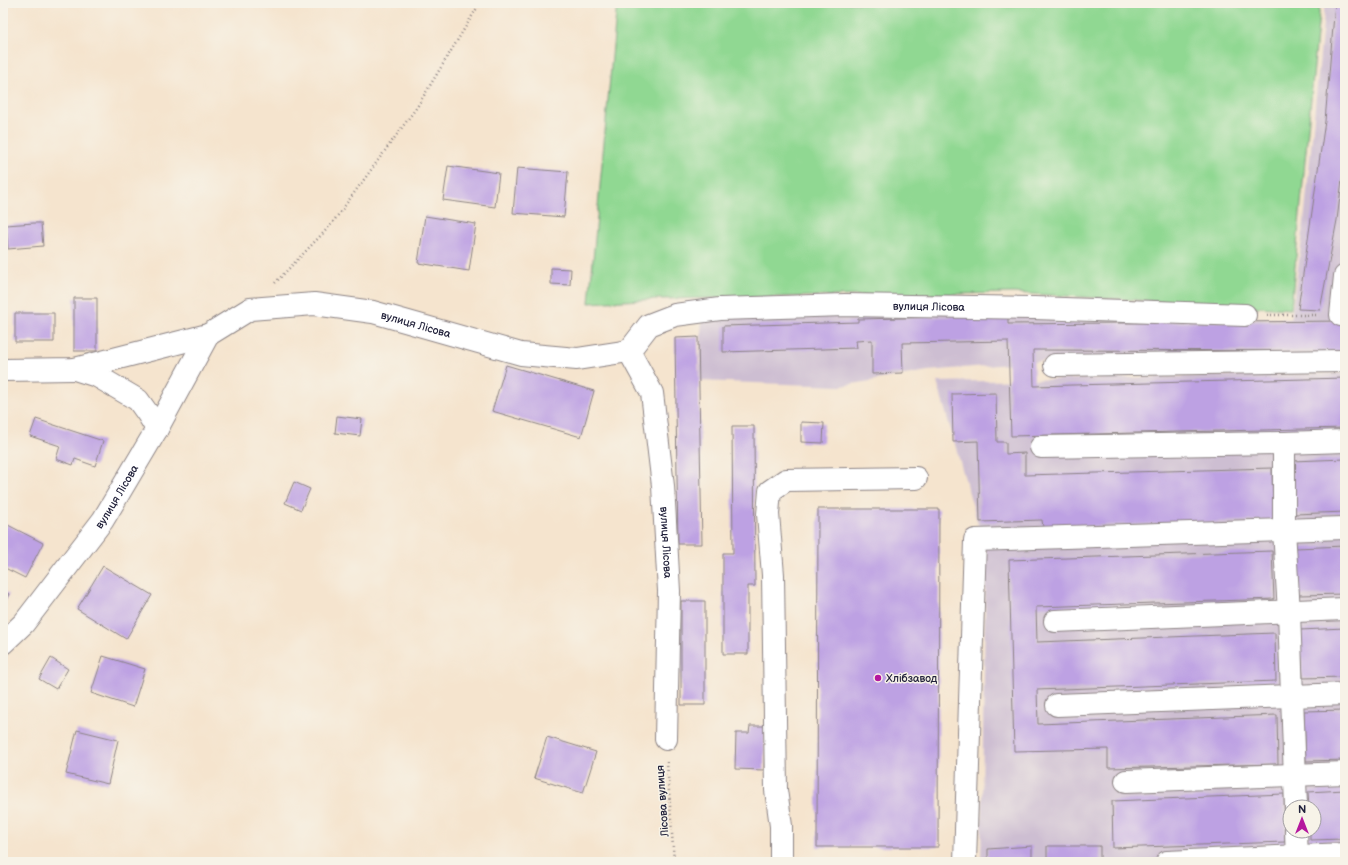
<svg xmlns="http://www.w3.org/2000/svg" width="1348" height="865" viewBox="0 0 1348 865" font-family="'Balsamiq Sans',sans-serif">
<rect width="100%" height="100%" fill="#f7f3e8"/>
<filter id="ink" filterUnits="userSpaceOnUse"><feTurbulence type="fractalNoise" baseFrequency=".025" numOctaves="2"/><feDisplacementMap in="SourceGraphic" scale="8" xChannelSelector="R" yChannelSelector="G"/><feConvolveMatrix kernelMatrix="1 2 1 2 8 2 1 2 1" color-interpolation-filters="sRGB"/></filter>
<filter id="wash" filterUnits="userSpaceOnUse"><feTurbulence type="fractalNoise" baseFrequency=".012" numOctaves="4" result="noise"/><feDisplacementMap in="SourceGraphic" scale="16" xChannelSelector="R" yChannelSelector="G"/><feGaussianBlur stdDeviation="0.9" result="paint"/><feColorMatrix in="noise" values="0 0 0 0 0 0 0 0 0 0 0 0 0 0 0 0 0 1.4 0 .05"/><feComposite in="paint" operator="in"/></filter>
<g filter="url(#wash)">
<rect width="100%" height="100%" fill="#f5e4ce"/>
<!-- industrial -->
<path fill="#cdbed2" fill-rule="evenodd" d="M1325,3H1345V358L1045,361L928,371L841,386L699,381L702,316L913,311L1291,319L1303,233Z
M1345,373V862H981L986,552L937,382ZM1290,807H1314V831H1290Z"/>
<!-- green -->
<path fill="#90d892" stroke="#597d66" d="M617,3H1320L1291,309L1013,293L658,299L589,303Z"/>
<g id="blocks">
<!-- building -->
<path fill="#bda1e3" d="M1335,3H1345V156L1337,220L1320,310L1298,309L1325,121Z
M448,166L499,173L495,207L443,200Z
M517,168L568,172L564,217L513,213Z
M425,216L476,224L469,271L418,263Z
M34,223H41L43,246L8,249L6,225Z
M551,268L571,269L570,285L551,284Z
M74,298H97V351H74Z
M15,313H54V342H15Z
M1008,313V324L1345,321V351L1033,350L1034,386L1345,378V428L1011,436L1008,341L902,343L903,373L872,374V340L856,341L857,348L723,352V326L858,322V319L947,317Z
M698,337L702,544H678L675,338Z
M506,365L594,391L581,437L492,411Z
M996,393L997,442H1006V454L1025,453V475L1272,468L1273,520L1043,527L1042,520L980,522L978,441L953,442L952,394Z
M337,416L362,419L360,436L335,433Z
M36,419L103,441L95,466L75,459L73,465L56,459L60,446L30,436Z
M801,422L824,423L823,443L801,442Z
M732,426H754L755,586H748V654H723V553H733Z
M1345,459V512L1295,514L1292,461Z
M294,482L310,489L301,510L285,503Z
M818,509H939L938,847H817Z
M6,524L43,543L25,578L3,567V530Z
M1345,546V594L1299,595L1296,548Z
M1272,551L1274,599L1036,607L1037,642L1275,633L1276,681L1037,690L1038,724L1277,715L1278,764L1108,768V749L1014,751L1009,560Z
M103,566L152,595L126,639L77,609Z
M3,591L9,594L3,606Z
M681,601H705V705H681Z
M1345,628V677L1303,678L1300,630Z
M103,656L145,669L133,707L91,693Z
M51,658L68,669L56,689L39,679Z
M1345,710V760L1306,761L1304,711Z
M750,726H765L764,770L735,769L736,733H749Z
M77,730L118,740L108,784L66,774Z
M547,737L596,752L583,793L534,778Z
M1345,790V839L1310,840V831H1314V807H1309L1308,792Z
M1284,794L1285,842L1113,848L1112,801Z
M1032,846V862H988V849Z
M1047,846H1100V862H1047Z"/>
</g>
</g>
<g filter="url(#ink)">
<use href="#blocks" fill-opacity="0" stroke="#8c8384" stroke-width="1"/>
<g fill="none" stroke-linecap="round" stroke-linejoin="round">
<defs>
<g id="minor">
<path d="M1341,315L1345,276"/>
<path id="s1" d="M629,351L652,393L663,486L669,591L666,739"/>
<path d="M1055,365L1345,361"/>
<path d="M75,369L97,376L138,400L148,414L157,429"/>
<path id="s2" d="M3,370L75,369L208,335L250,309L314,304L373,312L521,354L577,359L629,351L649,325L675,315L720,309L845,305L1034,308L1245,315"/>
<path d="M1284,443V530L1289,612L1296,807"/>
<path d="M1041,447L1284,443L1345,441"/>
<path d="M1055,621L1345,609"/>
<path id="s3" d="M3,643L24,623L103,520L157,429L208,335"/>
<path d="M1057,705L1345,694"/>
<path d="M1126,781L1345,773"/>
<path d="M1296,831L1297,862"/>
<path d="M781,862V826L776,790L773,575L768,514L770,491L786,480L916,478"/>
<path d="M965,862L975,540L1345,528"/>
<path d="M1167,862L1345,854"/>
</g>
</defs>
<!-- minor casing -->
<use href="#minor" stroke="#8c8384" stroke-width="24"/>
<!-- path -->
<path stroke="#8c8384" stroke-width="2.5" stroke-dasharray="1 3" stroke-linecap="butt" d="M275,283L330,226L417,107L480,3
M1267,315H1318
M667,762L674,862"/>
<!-- minor -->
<use href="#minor" stroke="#fff" stroke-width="22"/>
</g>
</g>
<!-- markers -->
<circle fill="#b5179e" stroke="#f7f3e8" stroke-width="1.5" cx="878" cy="678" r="4"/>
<g text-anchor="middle" stroke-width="3" stroke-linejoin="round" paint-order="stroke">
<!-- street labels -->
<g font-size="11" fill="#22223b" stroke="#f7f3e8">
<text dy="4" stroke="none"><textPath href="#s2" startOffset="960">вулиця Лісова</textPath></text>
<text dy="4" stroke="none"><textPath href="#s2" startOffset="427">вулиця Лісова</textPath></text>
<text dy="4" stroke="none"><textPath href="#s3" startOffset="186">вулиця Лісова</textPath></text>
<text dy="4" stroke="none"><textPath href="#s1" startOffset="198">вулиця Лісова</textPath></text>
<text transform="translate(662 801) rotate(-94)" y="4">Лісова вулиця</text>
</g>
<!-- poi labels -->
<g font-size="11" fill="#22223b" stroke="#f7f3e8" text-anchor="start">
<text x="886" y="682">Хлібзавод</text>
</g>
</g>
<!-- margin -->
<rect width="1348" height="865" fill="none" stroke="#f7f3e8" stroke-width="16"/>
<!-- north arrow -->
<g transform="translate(1302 819)"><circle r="19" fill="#f7f3e8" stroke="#a29fa3"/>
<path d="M0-3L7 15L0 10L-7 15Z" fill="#b5179e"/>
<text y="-6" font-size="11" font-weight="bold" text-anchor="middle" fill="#22223b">N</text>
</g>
</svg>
